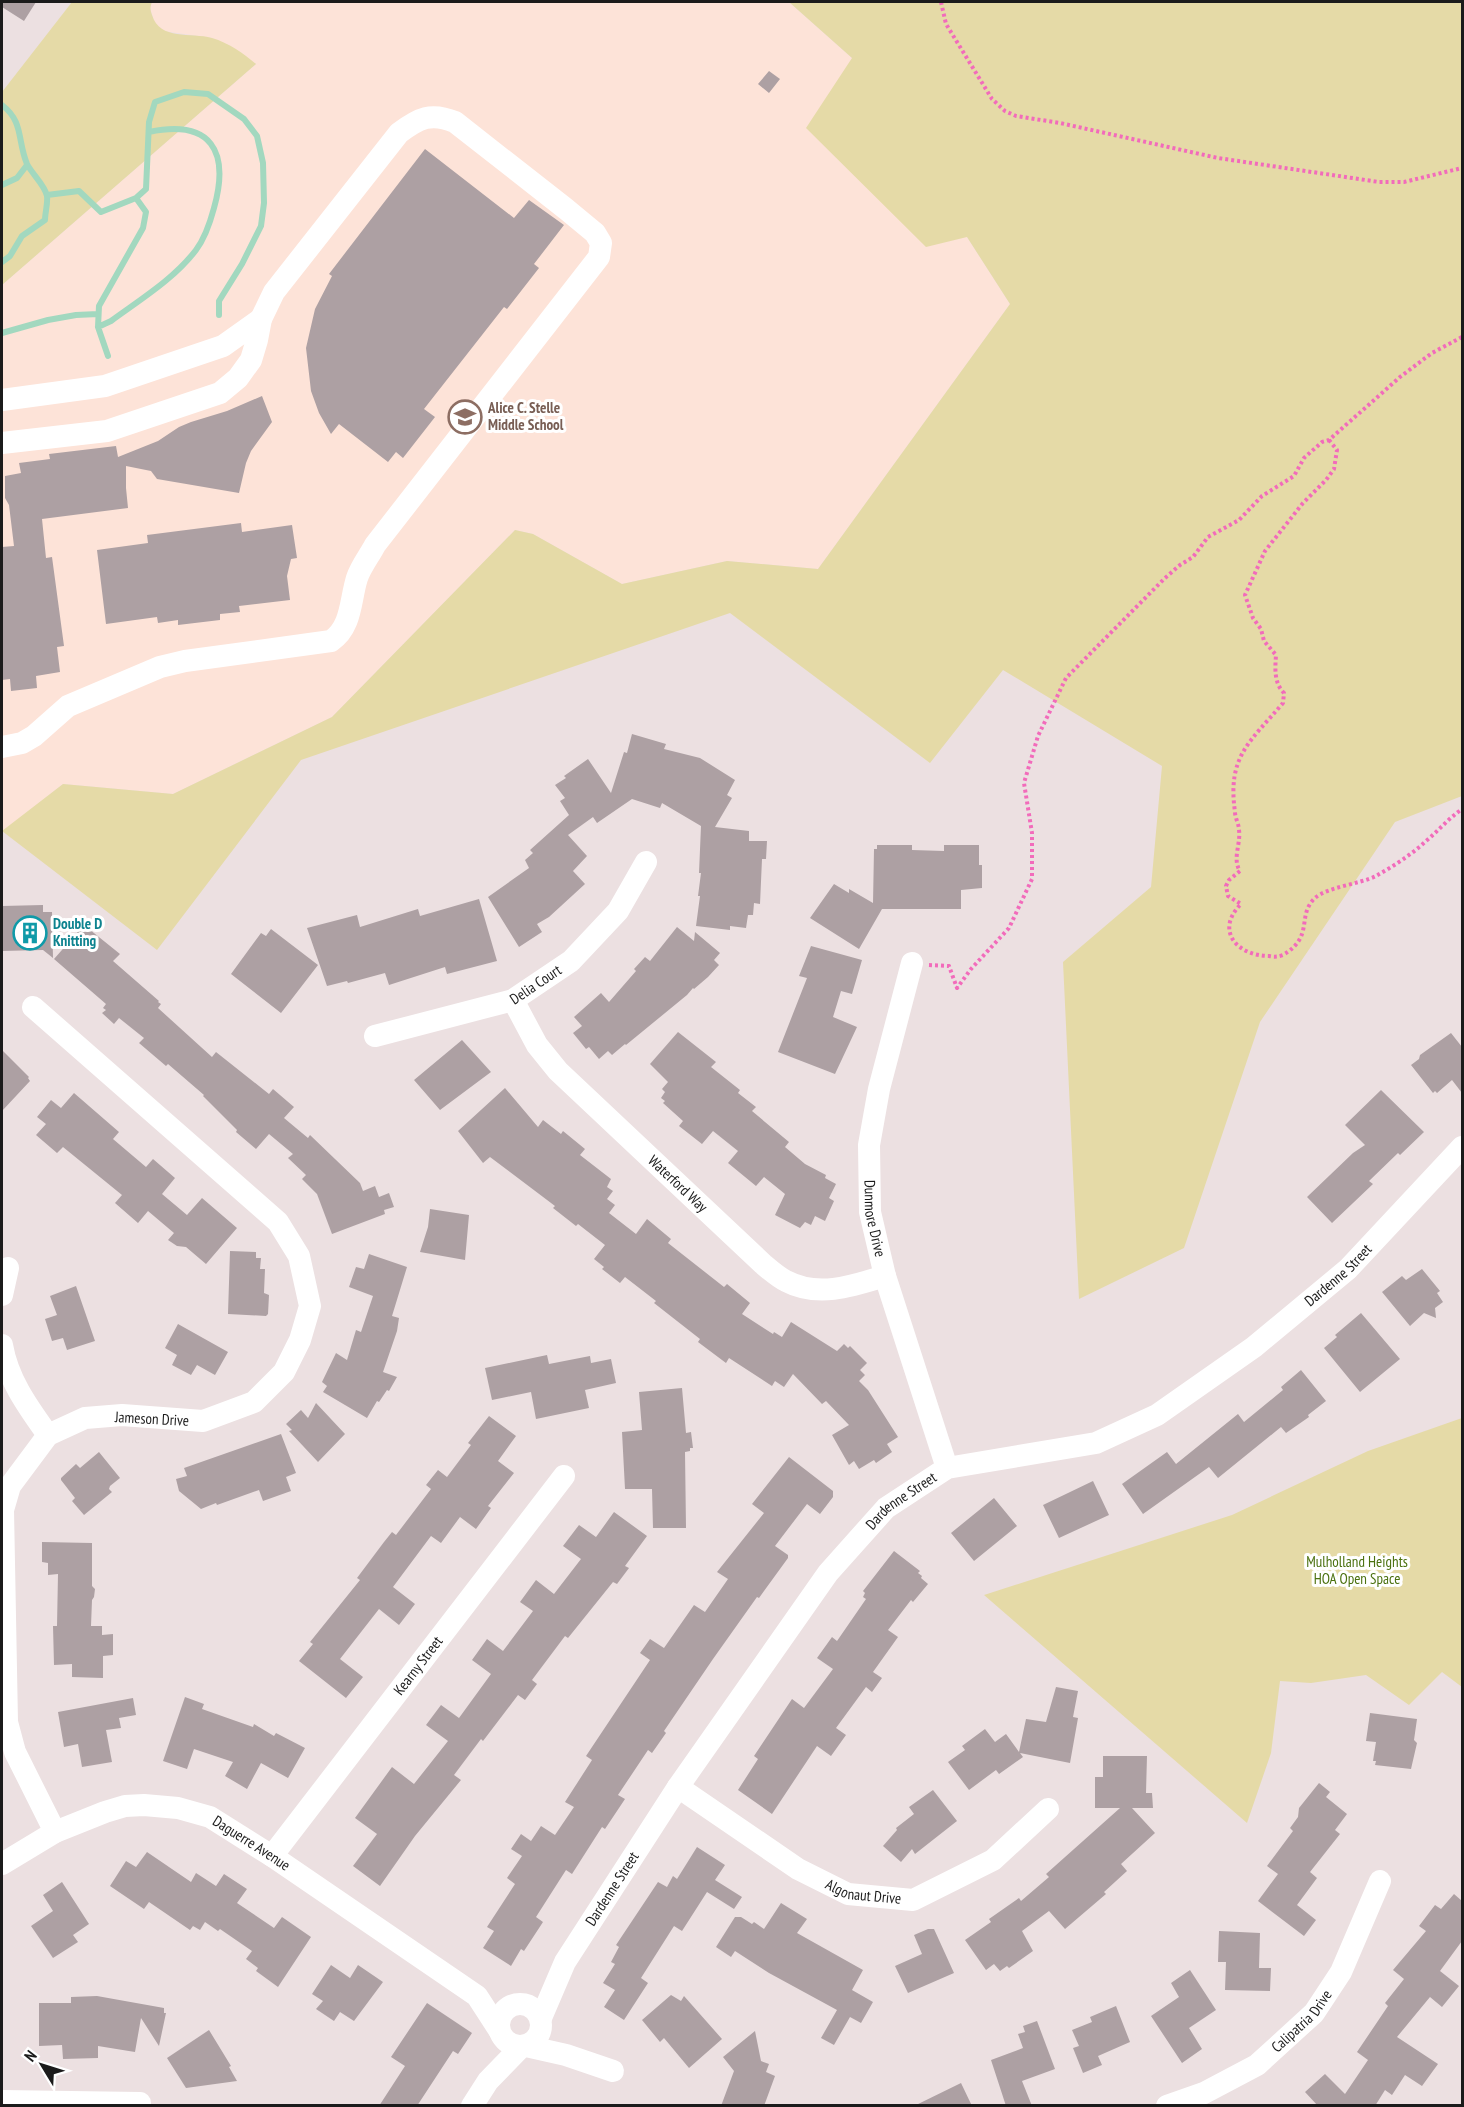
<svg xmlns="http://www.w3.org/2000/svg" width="1464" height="2107" viewBox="0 0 1464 2107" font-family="'PT Sans Narrow',sans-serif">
<rect width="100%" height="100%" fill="#ece0e1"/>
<!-- education -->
<path fill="#fde3d8" d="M152,2H789L852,58L1010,304L818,569L727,561L622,584L533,534L515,530L332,717L173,794L63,784L2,832V285L256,64L212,38L163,31L155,24L150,8Z"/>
<!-- grass -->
<path fill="#e5daa7" d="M72,2H152C150,7 150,9 152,15C160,41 191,32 212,38C229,43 243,53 256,64L2,285V92Z
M789,2H1462V796L1395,822L1260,1022L1184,1248L1079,1299L1063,962L1151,887L1162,766L1003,670L930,763L730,613L301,760L157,950L2,831L63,784L173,794L332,717L515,530L533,534L622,584L727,561L818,569L1010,304L967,237L926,247L806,128L852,58Z
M1462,1418V1687L1442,1672L1409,1705L1366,1675L1311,1683L1280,1681L1271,1753L1247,1823L984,1595L1232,1515L1368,1451Z"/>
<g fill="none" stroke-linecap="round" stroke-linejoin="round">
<!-- stream -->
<path stroke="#a2d8bf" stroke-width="6" d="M2,105C24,122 17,140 27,164C32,174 45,185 47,196C48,203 45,213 45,220L22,236L10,256L2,262
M2,185L17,178L27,165
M47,195L79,191L101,212L136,198L146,189L149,122L155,102L184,92L208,94L244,119L257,136L263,163L264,203L261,226L242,264L219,301V315
M98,327L111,321C141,299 174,279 196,250C205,238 210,223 214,208C230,151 211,119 149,132
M2,333L48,320L76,315L98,314
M108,356L98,327L99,306L143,228L146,212L136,198"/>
</g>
<!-- building -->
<path fill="#ada0a3" d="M2,2H36L24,21L2,7Z
M769,71L780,79L769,93L758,84Z
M425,149L514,218L529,200L564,225L534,264L539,268L507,309L504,307L424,409L435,417L403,458L396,452L388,462L339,424L331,434L319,413L311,391L306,348L315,309L332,276L329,274Z
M262,396L272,422L251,451L246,463L239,493L157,479L151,471L126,466V488L128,508L42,519L46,558L52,557L64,646L57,647L60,672L36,676L37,688L11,691L10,679L2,680V547L14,546L9,505L5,498V476L21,473L19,463L50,459L49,454L116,446L118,457L158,441L179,427L191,422L227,411Z
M241,523L242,532L292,525L297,558L291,559L287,576L290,600L239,606L240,612L220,614V620L178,625V620L158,623L157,617L106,624L97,550L148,543L147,535Z
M632,734L666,744L664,749L700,758L735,780L727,795L732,798L715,827L749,831V841H767L766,859H762L760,904L754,903L753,915H748L746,928L730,926V930L696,926L700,896H698L701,873H699L701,826L662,803L660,808L632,799L597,823L593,817L568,835L587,856L573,871L585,884L549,917L537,924L542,932L519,947L488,897L529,868L525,860L533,853L530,850L569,815L560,801L565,798L555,785L566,778L564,776L588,759L611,793L624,752L627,753Z
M877,845H912V850L944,851V845H979V865H982V888L961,890V909H882L859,949L810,918L834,884L849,893V889L873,903L874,849H877Z
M479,899L497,961L447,974L445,967L389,985L385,973L348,983L347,981L327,986L307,928L357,915L360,927L418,909L420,916Z
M43,905V912H52L53,958L43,950L2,951V906Z
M84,925L120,954L113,961L159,1001L158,1002L161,1004L158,1008L212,1057L216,1052L269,1094L273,1089L294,1107L284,1118L308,1138L310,1135L360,1183L363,1191L375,1186L379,1197L389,1193L394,1207L384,1210L385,1214L332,1234L317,1194L302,1179L306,1175L288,1158L293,1154L269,1134L256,1149L236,1132L237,1130L203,1096L204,1095L168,1064L166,1066L139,1043L144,1038L119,1018L114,1024L102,1013L106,1010L103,1008L106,1004L54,959Z
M677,927L694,941L695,932L720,953L714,960L719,965L708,977L694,989L693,988L687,995L626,1045L625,1044L612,1055L608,1051L599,1059L589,1047L586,1049L573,1033L582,1026L574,1017L601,993L609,1002L636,971L634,969L645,957L650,961Z
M271,929L318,965L281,1013L231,974L261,933L266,936Z
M811,946L862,960L852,994L841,991L833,1017L857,1027L835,1074L778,1052L807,978L799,976Z
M678,1032L716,1062L711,1067L740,1090L738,1093L756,1107L752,1111L789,1142L785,1147L805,1164L826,1175L825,1178L836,1184L829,1198L834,1201L825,1221L815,1216L811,1225L805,1222L800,1228L775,1215L785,1194L764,1177L756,1186L728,1163L738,1151L713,1131L702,1144L679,1126L683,1121L663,1103L665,1101L661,1098L665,1092L662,1089L668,1082L650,1064Z
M1451,1033L1462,1047V1093L1452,1080L1437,1093L1435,1091L1433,1093L1411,1065L1419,1059L1420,1055Z
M462,1040L491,1072L440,1110L414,1080Z
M2,1050L29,1077L28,1078L30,1081L2,1111Z
M505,1088L538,1127L543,1120L561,1134L563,1131L585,1149L580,1155L611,1179L607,1187L613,1191L607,1199L615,1205L609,1213L636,1234L647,1219L671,1239L668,1243L724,1287L727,1284L750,1303L742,1314L773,1334L774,1332L782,1337L791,1322L837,1351L844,1344L848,1348L850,1346L867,1363L860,1370L865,1375L859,1381L868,1390L898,1437L887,1444L892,1452L876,1463L874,1460L859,1469L854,1461L849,1465L832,1435L849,1425L826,1401L822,1404L793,1374L784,1387L775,1381L772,1386L729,1358L726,1363L698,1342L700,1339L654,1303L656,1301L625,1277L620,1283L602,1269L604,1267L594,1259L605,1245L578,1224L576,1226L553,1208L555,1206L490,1157L483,1163L458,1131Z
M1381,1090L1424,1132L1400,1155L1398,1153L1369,1181L1373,1184L1332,1223L1307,1197L1353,1153L1365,1145L1345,1125Z
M74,1093L119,1132L113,1139L146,1167L153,1159L175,1178L162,1194L187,1215L202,1198L237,1228L206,1264L186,1247L177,1246L168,1240L174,1233L148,1211L138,1223L115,1203L122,1195L63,1147L57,1153L36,1135L46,1124L37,1117L51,1100L61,1108Z
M430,1209L469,1215L465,1260L420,1252L428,1227Z
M230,1251L256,1252V1258H261L260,1269H265L264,1293L269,1295L268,1314L266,1316L228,1314Z
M369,1254L407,1267L392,1316L399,1318L397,1331L383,1372L397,1377L389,1391L387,1390L379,1402L377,1401L367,1418L323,1392L327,1386L322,1382L336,1353L347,1360L356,1330L361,1332L373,1296L349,1287L356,1267L364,1269Z
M1422,1269L1440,1291L1437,1293L1443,1302L1435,1308L1436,1318L1424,1313L1410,1326L1382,1292L1402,1276L1406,1280Z
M76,1286L95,1341L67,1350L63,1338L52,1341L45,1319L57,1315L50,1296Z
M1361,1313L1400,1359L1360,1392L1324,1348L1337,1337L1335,1335Z
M178,1324L228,1352L215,1375L197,1365L191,1375L172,1365L177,1355L165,1348Z
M547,1355L549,1364L590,1356L591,1363L611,1359L616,1383L585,1390L589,1408L536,1419L531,1392L492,1400L485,1368Z
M1301,1370L1326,1401L1308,1415L1309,1417L1286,1433L1281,1427L1218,1478L1209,1467L1143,1514L1122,1484L1167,1452L1176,1464L1238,1414L1244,1422L1283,1390L1281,1387Z
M682,1388L686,1433L691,1432L693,1448H690V1451L685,1452L686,1528H653L652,1489H625L622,1432L642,1430L639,1392Z
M316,1403L345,1434L318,1462L289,1431L292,1430L286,1424L301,1410L308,1418Z
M489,1416L516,1436L498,1461L514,1473L488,1506L491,1508L476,1529L460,1517L441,1543L431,1536L393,1587L415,1604L399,1625L379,1609L340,1659L363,1677L346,1698L299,1661L313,1644L310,1642L360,1580L357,1578L384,1542L392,1532L396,1535L431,1489L426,1485L438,1470L447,1477L471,1445L468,1443Z
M281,1434L296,1473L286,1477L291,1491L263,1501L259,1490L217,1505L216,1503L201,1509L179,1491L176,1479L187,1476L184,1468Z
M99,1452L120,1478L110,1486L109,1489L112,1492L84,1515L72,1501L75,1498L61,1480V1478L76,1464L80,1468Z
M789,1457L833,1491V1497L820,1514L807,1504L775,1546L788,1555V1558L759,1598L757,1597L713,1659L664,1731L666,1733L652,1753L648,1750L618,1795L625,1799L605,1829L602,1827L572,1874L566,1870L536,1917L543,1922L524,1951L521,1949L511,1966L483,1948L494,1931L487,1927L515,1884L507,1878L522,1856L511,1849L521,1834L531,1841L541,1826L555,1835L574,1807L565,1802L592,1760L586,1756L650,1660L640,1653L650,1639L664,1648L694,1605L705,1612L728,1579L717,1572L764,1513L752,1504Z
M1093,1481L1109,1515L1059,1538L1043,1505Z
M994,1498L1017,1526L974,1561L951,1533Z
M614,1512L647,1536L625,1566L629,1568L617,1584L613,1582L568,1638L565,1636L532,1680L537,1684L525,1700L518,1695L483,1741L481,1739L454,1775L461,1780L415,1836L380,1886L353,1866L377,1834L355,1818L392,1767L414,1784L448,1741L426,1725L441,1705L459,1718L491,1674L472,1660L487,1639L503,1651L533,1611L520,1602L536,1580L554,1594L581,1559L563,1546L579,1525L596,1537Z
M42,1542L92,1543V1586L95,1589L94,1597L92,1600L91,1626H102V1635L113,1634V1655L103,1656V1678L72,1677V1664L54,1665L53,1626H57L58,1574L48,1575V1563L42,1562Z
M894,1551L920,1571L918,1573L922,1576L921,1578L928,1584L913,1602L911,1600L888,1630L898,1637L873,1672L882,1678L872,1692L866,1687L836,1728L846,1735L831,1756L817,1746L772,1814L738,1790L758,1759L754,1756L792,1699L804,1708L833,1669L817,1658L832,1637L837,1641L866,1599L863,1597L865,1593L863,1591Z
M1056,1687L1078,1691L1073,1717L1078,1718L1070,1763L1020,1753L1023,1757L999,1774L996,1770L969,1790L948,1762L965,1750L962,1746L985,1729L995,1742L1006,1734L1019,1752L1026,1719L1046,1722Z
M185,1697L204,1704L202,1709L253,1727L254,1724L274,1736L276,1733L305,1748L288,1778L261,1763L247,1789L225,1776L233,1762L194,1749L187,1769L163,1761Z
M133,1698L136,1715L119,1718L121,1728L106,1730L112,1762L82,1767L78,1744L64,1747L58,1712Z
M1370,1713L1417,1719L1414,1740L1417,1743L1411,1769L1375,1765L1376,1761H1373L1376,1742L1366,1741Z
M1103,1756H1147L1146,1793H1152L1153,1808H1132L1155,1833L1121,1864L1127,1871L1104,1892L1106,1894L1065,1929L1049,1911L1022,1931L1033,1951L1009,1968L1007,1966L1000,1971L994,1964L986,1970L965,1940L991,1922L989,1919L1019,1898L1021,1901L1049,1877L1046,1874L1120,1808H1095V1777H1103Z
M1319,1783L1330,1792L1326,1797L1347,1814L1335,1830L1340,1834L1310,1872L1317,1878L1297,1905L1316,1920L1304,1936L1258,1901L1278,1874L1267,1866L1293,1831L1290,1828L1298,1817L1299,1808Z
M933,1790L957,1821L915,1854L912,1849L901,1862L883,1846L897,1830L896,1828L914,1814L909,1807Z
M697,1847L725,1865L715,1880L742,1897L734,1909L707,1892L682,1931L674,1926L641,1978L648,1983L624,2020L604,2007L615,1990L603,1983L615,1964L611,1962L619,1947L616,1945L658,1882L667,1887L673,1876L677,1879Z
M147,1852L191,1882L196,1873L216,1886L224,1874L247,1889L237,1903L274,1928L282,1917L311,1937L278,1987L256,1971L258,1968L246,1959L252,1951L220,1929L218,1931L205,1922L200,1930L193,1926L190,1930L149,1902L144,1909L110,1886L126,1861L136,1867Z
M62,1882L89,1924L73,1935L78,1942L53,1958L31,1926L53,1911L43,1895Z
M1454,1894L1462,1901V1941L1440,1971L1459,1986L1442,2007L1430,1997L1397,2037L1438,2064L1422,2086L1405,2075L1392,2095L1385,2090L1375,2106H1318L1305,2092L1325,2074L1345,2094L1368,2060L1357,2052L1388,2006L1385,2003L1404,1979L1393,1970L1426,1931L1419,1926L1435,1905L1441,1909Z
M781,1903L807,1919L797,1933L863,1970L852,1990L873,2002L861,2023L850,2017L834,2045L821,2038L837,2010L769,1973L735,1951L731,1957L716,1947L735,1917H741L752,1924L754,1922L764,1929Z
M928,1929H934L954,1973L908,1993L895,1966L922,1954L914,1935Z
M1219,1931L1260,1933L1259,1968H1271L1270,1991L1225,1990L1226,1962H1218Z
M331,1965L350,1978L358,1965L383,1982L354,2021L340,2012L334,2021L316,2009L323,2001L312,1994Z
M1190,1970L1216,2010L1189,2028L1202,2049L1182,2063L1151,2016L1179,1997L1171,1983Z
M671,1995L681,2001L684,1996L722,2039L689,2068L664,2038L660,2042L642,2020Z
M97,1996L164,2008V2013H166L159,2046L141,2018L135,2052L98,2046V2058L63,2059L62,2045L39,2046V2003H71V1997Z
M427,2003L472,2033L458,2054L453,2051L417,2106H379L405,2066L391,2057Z
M1116,2006L1130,2042L1098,2056L1102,2065L1083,2073L1073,2048L1079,2046L1072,2030L1092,2022L1090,2017Z
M1037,2021L1055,2069L1022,2081L1032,2106H1006L991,2060L1023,2048L1018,2034L1025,2032L1023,2026Z
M209,2030L231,2066L229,2067L237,2081L186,2088L167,2058Z
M755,2031L761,2061L769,2064L766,2072L775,2076L764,2106H721L734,2071L723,2057Z
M961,2083L972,2106H914Z"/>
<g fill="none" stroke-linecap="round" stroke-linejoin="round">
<!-- path -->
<path stroke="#f26bbb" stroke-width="4" stroke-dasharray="3 3" stroke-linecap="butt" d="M941,2L946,24L992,99L1005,111L1016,116L1060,123L1218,158L1379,182H1404L1462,168
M1329,440L1337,450L1334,469L1326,480L1303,503L1265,551L1245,595L1253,618L1261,629L1264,641L1276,655C1275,669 1274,683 1284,693L1283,703C1250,742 1227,756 1235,812C1235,818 1239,824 1239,830C1241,844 1232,859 1240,871L1229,880L1226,886L1228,896L1241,904C1214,931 1238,956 1269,956C1274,957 1278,957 1283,955C1315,936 1296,916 1315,898C1327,887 1360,884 1376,876C1392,867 1411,855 1425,842C1438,831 1448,819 1462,809
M929,965L949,966L957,988L971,969L1009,928L1032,879V833L1024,783L1038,736L1066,678L1165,578L1180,565L1193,557L1208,537L1239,520L1262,496L1294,476L1304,458L1322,442L1329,440L1400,377L1432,353L1462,337"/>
<!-- minor -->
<g stroke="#fff" stroke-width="22">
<path d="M2,400L105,386L223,346L261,319"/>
<path d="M2,443L107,431L220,393L238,378L251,360L257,340L261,319L274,292L399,133C419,118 431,112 455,122L566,209L595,233L601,243L599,257L375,545C370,555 361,566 357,578C350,600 352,627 331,641L185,661L160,667L68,706L34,736L22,743L2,747"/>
<path id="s1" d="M912,963L879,1089L869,1145L870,1212L885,1276L947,1468"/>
<path id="s2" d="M513,1000L537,1045L558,1071L763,1264C770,1270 778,1277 786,1281C818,1298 853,1286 885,1276"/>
<path d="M33,1007L278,1222L299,1256L310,1306L300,1340L284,1372L254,1402L203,1421L122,1415L85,1418L48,1435L10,1486L3,1510L7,1722L15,1752L55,1832"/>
<path id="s3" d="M375,1036L513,1000L571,961L618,911L646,862"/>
<path d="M2,1295L8,1268"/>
<path d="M2,1345C8,1380 28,1407 48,1435"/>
<path id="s4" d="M678,1787L798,1869L848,1894L913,1900L993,1860L1048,1809"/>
<path id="s5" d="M272,1856L564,1476"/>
<path id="s6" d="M2,1864L55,1832L105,1812L125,1806L144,1805L178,1808L210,1817L272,1856L477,1996L499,2030"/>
<circle cx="520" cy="2025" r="21"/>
<path id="s7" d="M541,2018L565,1962L678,1787L828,1573L886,1508L947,1468L1096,1443L1157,1415L1254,1347L1348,1269L1462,1147"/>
<path d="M526,2046L566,2055L613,2071"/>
<path d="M2,2101L140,2103"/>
<path d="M472,2106L488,2081L522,2046"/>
<path id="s8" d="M1167,2106L1204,2093L1257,2065L1314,2013L1341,1972L1380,1881"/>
</g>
</g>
<!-- icons -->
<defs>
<symbol id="school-ring" viewBox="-11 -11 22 22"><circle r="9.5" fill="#fff" stroke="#8d6e63" stroke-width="1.5"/><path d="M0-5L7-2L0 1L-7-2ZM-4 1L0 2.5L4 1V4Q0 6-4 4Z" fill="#8d6e63"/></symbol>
<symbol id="building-ring" viewBox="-11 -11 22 22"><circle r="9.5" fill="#fff" stroke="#0f9aa8" stroke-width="1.5"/><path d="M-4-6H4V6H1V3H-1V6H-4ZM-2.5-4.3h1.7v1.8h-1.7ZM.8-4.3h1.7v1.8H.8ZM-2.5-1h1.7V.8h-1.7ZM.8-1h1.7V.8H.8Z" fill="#0f9aa8"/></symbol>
</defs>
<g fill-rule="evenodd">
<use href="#school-ring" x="446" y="398" width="38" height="38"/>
<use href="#building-ring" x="11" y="914" width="38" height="38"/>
</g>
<g text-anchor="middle" stroke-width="6" stroke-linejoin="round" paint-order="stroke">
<!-- education labels -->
<g font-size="15" font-weight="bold" fill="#785e54" stroke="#fff" text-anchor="start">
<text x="488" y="413">Alice C. Stelle<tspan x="488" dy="17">Middle School</tspan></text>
</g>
<!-- culture labels -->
<g font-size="15" font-weight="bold" fill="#0d838f" stroke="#fff" text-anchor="start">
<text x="53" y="929">Double D<tspan x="53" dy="17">Knitting</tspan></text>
</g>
<!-- street labels -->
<g font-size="15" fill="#1b1b1b" stroke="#fff">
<text dy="5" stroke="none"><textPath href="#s3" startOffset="170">Delia Court</textPath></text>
<text dy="5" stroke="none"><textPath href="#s2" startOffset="249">Waterford Way</textPath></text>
<text dy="5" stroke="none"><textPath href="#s1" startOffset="261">Dunmore Drive</textPath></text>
<text dy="5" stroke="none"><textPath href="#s7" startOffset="1138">Dardenne Street</textPath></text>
<text transform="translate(152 1419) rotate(3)" y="5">Jameson Drive</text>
<text dy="5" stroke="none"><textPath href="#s7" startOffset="634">Dardenne Street</textPath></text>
<text dy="5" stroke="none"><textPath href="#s5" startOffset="240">Kearny Street</textPath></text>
<text dy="5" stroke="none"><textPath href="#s6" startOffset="272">Daguerre Avenue</textPath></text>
<text dy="5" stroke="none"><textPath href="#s7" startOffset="148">Dardenne Street</textPath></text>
<text dy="5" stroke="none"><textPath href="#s4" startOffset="216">Algonaut Drive</textPath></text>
<text dy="5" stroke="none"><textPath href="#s8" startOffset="162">Calipatria Drive</textPath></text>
</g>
<!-- park labels -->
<g font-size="15" fill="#4b7110" stroke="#fff">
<text x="1357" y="1567">Mulholland Heights<tspan x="1357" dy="17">HOA Open Space</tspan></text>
</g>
</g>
<!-- border -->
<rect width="1464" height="2107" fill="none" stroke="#1b1b1b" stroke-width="6"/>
<!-- north arrow -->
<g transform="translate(42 2065) rotate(308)" stroke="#ffffff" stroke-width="4.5" paint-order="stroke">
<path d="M0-4.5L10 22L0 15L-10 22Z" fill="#1b1b1b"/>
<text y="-9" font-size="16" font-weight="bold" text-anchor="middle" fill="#1b1b1b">N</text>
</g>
</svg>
